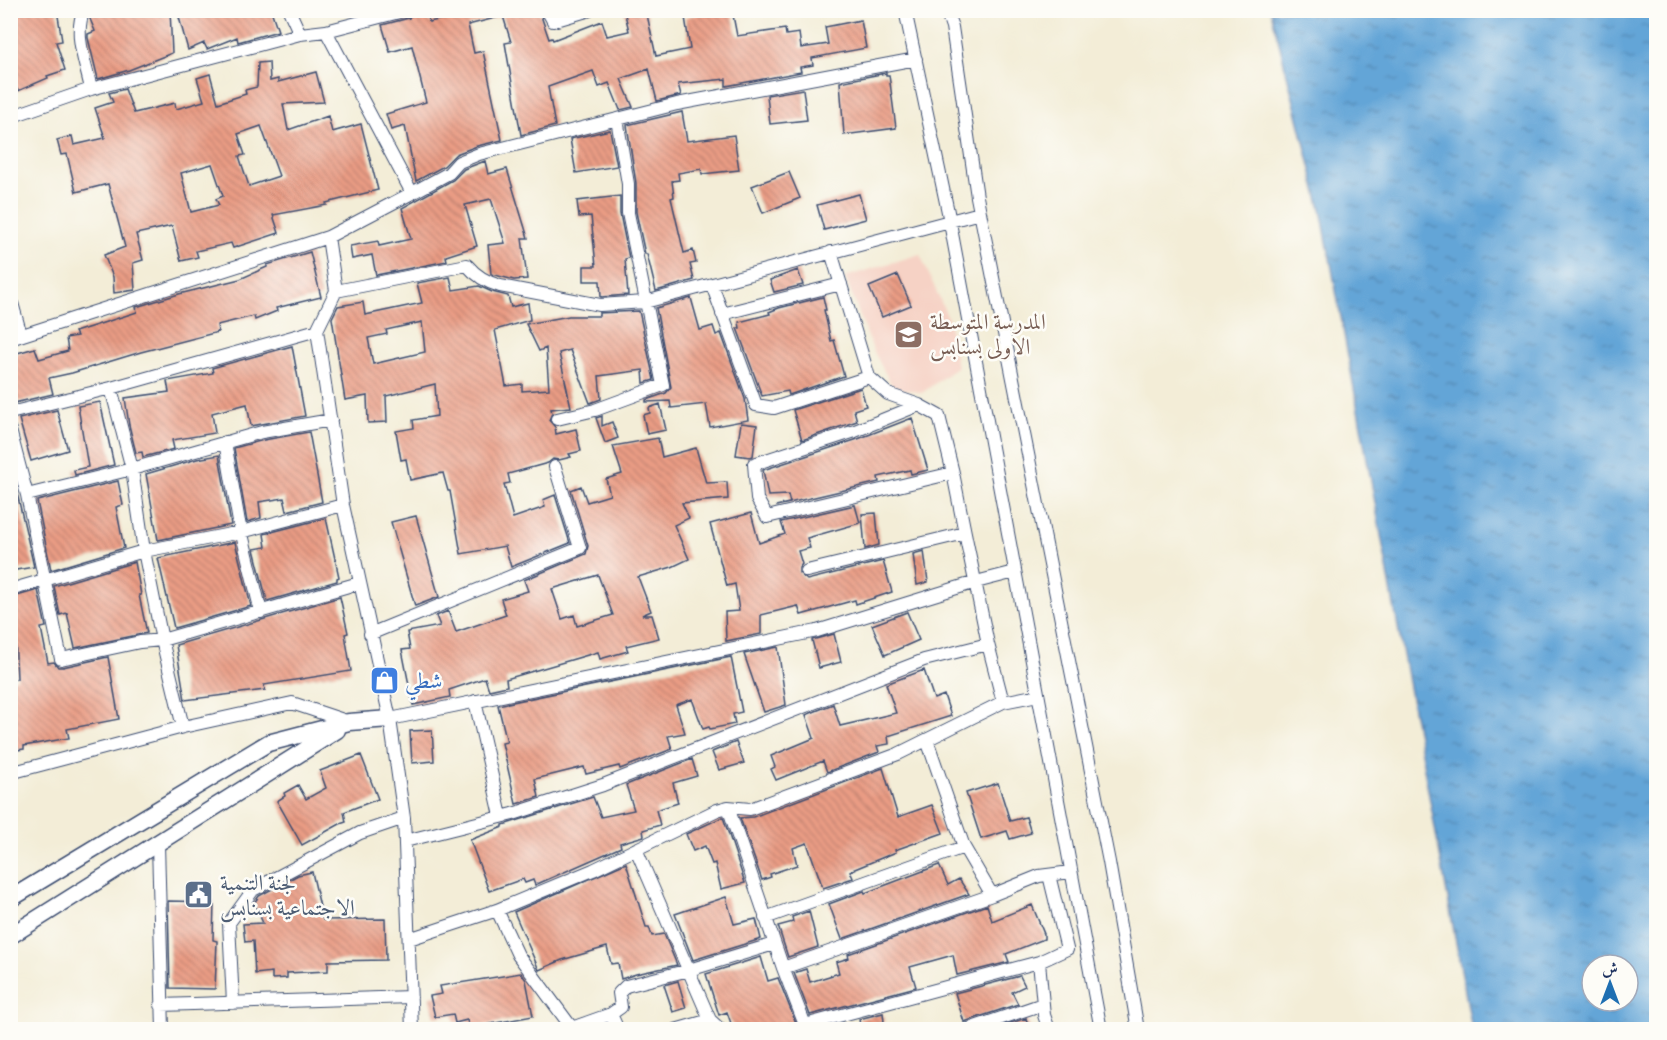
<svg xmlns="http://www.w3.org/2000/svg" width="1667" height="1040" viewBox="0 0 1667 1040" font-family="'IM FELL Great Primer',Amiri,serif">
<defs>
<pattern id="water-ripples" width="26" height="14" patternUnits="userSpaceOnUse" patternTransform="scale(1.5)"><rect width="26" height="14" fill="#64a5d7"/><path d="M2 4q2-2 4 0t4 0M15 11q2-2 4 0t4 0" fill="none" stroke="#5287b2"/></pattern>
<pattern id="building-back-hatch" width="6" height="6" patternUnits="userSpaceOnUse" patternTransform="scale(1.5)"><rect width="6" height="6" fill="#ea9c84"/><path d="M-1 5l2 2M0 0l6 6M5-1l2 2" fill="none" stroke="#bd806f"/></pattern>
</defs>
<rect width="100%" height="100%" fill="#fdfcf7"/>
<filter id="ink" filterUnits="userSpaceOnUse"><feTurbulence type="fractalNoise" baseFrequency=".0167" numOctaves="2"/><feDisplacementMap in="SourceGraphic" scale="12" xChannelSelector="R" yChannelSelector="G"/><feConvolveMatrix kernelMatrix="1 2 1 2 8 2 1 2 1" color-interpolation-filters="sRGB"/></filter>
<filter id="wash" filterUnits="userSpaceOnUse"><feTurbulence type="fractalNoise" baseFrequency=".008" numOctaves="4" result="noise"/><feDisplacementMap in="SourceGraphic" scale="24" xChannelSelector="R" yChannelSelector="G"/><feGaussianBlur stdDeviation="1.35" result="paint"/><feColorMatrix in="noise" values="0 0 0 0 0 0 0 0 0 0 0 0 0 0 0 0 0 1.4 0 .05"/><feComposite in="paint" operator="in"/></filter>
<g filter="url(#wash)">
<rect width="100%" height="100%" fill="#f3edd7"/>
<!-- built -->
<path fill="#f6d2c5" d="M920,254L948,318L957,367L922,393L892,386L873,350L845,277Z"/>
<!-- water -->
<path fill="url(#water-ripples)" stroke="#406a9a" stroke-width="1.5" fill-rule="evenodd" d="M1271,11H1656V1029H1472L1321,209ZM1592,965H1628V1001H1592Z"/>
<g id="blocks">
<!-- building -->
<path fill="url(#building-back-hatch)" fill-rule="evenodd" d="M10,10H57L62,41L56,42L65,70L47,76L48,78L18,91L10,74Z
M92,10H170L172,53L129,70L98,79L88,38V34L95,31L90,19Z
M177,10H271L278,31L238,42L237,37L207,49L204,43L188,50Z
M424,10H426L429,22L469,13L468,10H539L549,39L552,38L553,40L602,21L607,36L629,31L624,10H646L656,56L690,49L685,17L719,10H732L737,36L785,29L786,35L799,33L801,48L828,44L825,27L861,20L866,48L812,58L813,65L800,67L801,72L726,86V79L678,84L681,95L657,101L649,69L621,79L633,107L620,110L609,83L599,87L593,71L548,87L555,126L521,135L505,43L511,42L503,16L468,25L474,53L483,51L502,140L477,146L456,154L444,166L416,181L405,126L391,130L386,114L426,102L412,46L390,52L382,25L409,18L414,13Z
M269,62L270,81L278,79V82L316,72L324,102L283,104L288,130L328,116L332,132L361,124L378,190L326,203L327,205L273,215L279,233L233,248L231,243L196,251L198,257L181,261L172,226L136,234L143,260L133,263L135,290L114,293L113,277L104,255L125,247L108,184L76,192L67,154L61,155L57,140L72,136L74,145L105,138L95,108L113,102L109,93L125,89L134,113L175,103L176,109L204,101L197,78L210,74L218,103L246,94L245,90L257,87L258,63ZM261,126L279,176L249,186L239,156L245,155L238,134ZM212,164L223,196L216,199L219,205L191,212L181,173Z
M886,73V75H889L896,128L844,135L840,82Z
M803,89L807,120L770,124L767,95Z
M682,112L687,141L734,135L739,170L702,174L701,169L678,173L679,180L672,181L674,197L671,198L684,253L693,250L696,263L690,264L694,280L656,291L647,254H645L636,212V183L627,125Z
M610,130L617,166L576,173L570,139Z
M485,161L488,174L507,169L528,238H522L527,279L514,280L491,274L488,245L505,243L491,199L465,205L477,246L446,256L447,261L376,275L372,255L352,259L350,246L378,241L379,246L411,239L402,208L453,180L464,169Z
M789,172L800,198L763,213L752,186Z
M859,194L866,219L824,230L817,205Z
M620,196V214L629,258L625,259L628,295L601,297L600,281H584V266H596L591,216L579,217L577,201Z
M310,252L321,297L276,308L277,311L255,320L254,316L217,325L218,332L141,352L72,373L49,378L53,394L14,403L10,390V355L35,348L39,359L68,351L66,338L77,336L75,332L137,312L136,307L179,294L240,279L267,267V265Z
M798,270L803,285L774,292L770,280Z
M898,275L911,305L882,317L869,287Z
M450,277L453,290L479,286L492,292L508,296L511,307L528,303L530,320L495,330L506,386L522,384V391L549,389L546,348L539,351L526,324L569,316H599V313L639,311L654,380L644,383L643,370L599,376L601,399L590,403L570,350L559,353L571,407L551,409L552,413L549,420L555,427L556,434L576,429L581,451L569,454L571,457L559,460L553,459L548,463L508,474L510,483L504,484L513,518L545,507L543,500L555,495L570,543L511,567L505,546L461,554L450,491H448L443,473L410,480L406,459L401,460L396,431L414,428L413,420L437,416L435,384L386,396L387,422L368,423L367,396L345,400L332,318L338,306L363,302L365,315L422,303L417,283ZM422,322L425,352L373,364L368,338L387,334L386,330Z
M823,297L826,310H824L831,341L834,340L844,376L789,395L788,391L762,396L737,328H740L739,322L770,314L769,312L779,308Z
M691,298L700,330L713,326L716,335L721,333L745,399L748,420L710,427L706,404L671,408L670,401L646,402V400L666,393L671,387L656,308Z
M292,346L305,416L251,426L247,404L212,413L215,433L172,440L174,449L143,457L142,452L136,453L129,425L125,398L169,392L167,381L213,373L212,368Z
M861,388L866,406L854,410L857,421L802,440L793,410Z
M100,402L114,465L75,475L74,470L88,467L78,406Z
M660,404L666,430L647,434L643,415L650,413L649,408Z
M57,410L68,450L31,461L19,419Z
M602,416V426L612,422L618,438L605,443L596,418Z
M912,418L928,470L911,474L910,470L878,477L879,482L776,506L790,503L788,495L768,496L763,470L858,439Z
M741,423L757,425L753,456L750,457L736,455Z
M309,432L322,502L287,511L284,498L259,502L261,518L247,522L234,448L264,440Z
M658,438L662,457L696,448L706,483L727,482L728,499L682,503L689,518L674,525L689,559L672,567L638,577L651,611L642,615H652L659,638L626,646L628,651L600,659L598,652L506,679L507,686L489,690L485,678L449,690L450,697L413,705L402,650L410,649L407,632L440,626L436,616L448,611L456,632L506,615L501,599L528,591L524,580L586,554L588,546L571,490L581,486L587,502L610,495L606,479L622,474L613,446ZM598,575L613,615L577,626L574,615L562,619L552,589Z
M219,455L231,525L158,540L146,474L197,459Z
M12,471L34,567L10,571V472Z
M118,481L123,505L116,507L124,548L51,570L37,501Z
M855,505L860,523L807,538L810,548L798,551L802,564L799,568V573L807,580L883,561L892,592L856,604L855,600L801,615L798,606L761,615V634L726,641L725,612L739,611L735,584L727,586L710,524L751,513L759,543L785,534L781,522Z
M876,513L879,545L865,549L862,514Z
M416,516L439,597L415,606L391,522Z
M326,518L339,577L337,578V581L267,601L254,549L266,547L264,534Z
M235,542L251,606L174,628L158,558Z
M924,551L928,582L917,585L913,554Z
M135,562L141,595H139L147,633L75,648L67,613L60,615L54,586Z
M38,590L46,627L41,628L48,663L54,662L58,667H63L108,657L119,719L67,729L69,738L24,746V749L10,751V680L17,679L15,634L10,635V598Z
M340,597L348,633L345,634L351,671L264,685L265,690L185,700L176,645Z
M907,612L919,640L885,655L872,625Z
M834,634L841,662L819,668L812,640Z
M778,647L786,705L764,712L744,654Z
M731,657L742,712L733,714L735,724L710,729L709,727L703,729L692,699L676,705L685,733L668,736L672,749L620,769L619,766L586,774L584,767L535,779L539,797L516,804L502,743L507,742L498,705Z
M924,670L934,699L944,695L951,716L888,736L889,744L877,746L879,752L827,772L823,761L776,780L771,769L775,767L771,756L814,738L806,715L833,704L840,726L896,713L886,684Z
M432,730L434,761L412,763L410,731Z
M736,742L744,763L719,770L712,752Z
M361,755L378,799L344,812L346,822L340,824L302,845L277,801L285,796L284,793L298,785L306,799L326,788L320,771Z
M692,759L697,776L673,783L678,803L656,810L660,825L643,830L644,836L620,843L621,847L535,885L533,880L525,883L523,879L489,891L470,840L503,827V825L593,797L601,817L634,810L626,785Z
M883,768L898,817L932,805L943,833L895,850L896,852L850,871L853,878L823,888L807,843L793,848L797,865L770,874L771,877L762,880L740,818L753,817Z
M998,783L1010,821L1026,817L1031,833L1010,839L1007,831L981,839L966,793Z
M723,817L745,883L721,889L715,863L712,864L705,846L693,851L686,834Z
M626,863L646,927H649L652,936L664,934L677,965L636,974L621,979L618,963L611,964L607,947L562,960L539,970L514,912Z
M939,865L948,885L959,879L969,894L842,939L829,904L864,891L865,893Z
M312,872L323,920L385,919L386,960L328,961V971L287,973V978L272,979V972L255,974L253,941L245,942L243,924L263,923L254,903L259,896L298,875Z
M726,897L734,924L756,919L761,939L693,960L675,914Z
M168,901L214,902L213,940L217,941L215,989L170,988Z
M987,905L992,921L1032,905L1044,934V939L1006,954L1009,962L957,975L953,955L910,967L916,987L810,1015L794,973L806,969L810,982L839,973L836,962L849,958L848,954Z
M809,911L818,947L788,957L778,926L793,922L792,917Z
M761,957L768,981L778,978L796,1023L791,1025L793,1029H733L727,1012L719,1015L706,974Z
M521,973L526,980L533,1016L469,1028L467,1020L455,1023L453,1014L435,1017L430,996L442,994L440,986Z
M1020,976L1025,986L1012,992L1018,1004L964,1022L955,993Z
M678,981L686,1008L673,1012L664,985Z
M883,1013L884,1022L860,1026L859,1019Z
M1026,1018L1029,1029H993Z"/>
</g>
</g>
<g filter="url(#ink)">
<use href="#blocks" fill-opacity="0" stroke="#3b4c70" stroke-width="1.5"/>
<g fill="none" stroke-linecap="round" stroke-linejoin="round">
<defs>
<path id="minor" d="M84,10C73,34 86,64 91,89
M289,10L300,34
M547,10L553,21L590,10
M905,10L948,212L1101,1030
M946,10L952,27L977,197L1109,862L1138,1030
M326,31L407,10
M10,117L91,89L300,34L326,31L412,193L328,237L10,339
M412,193L449,173L459,162L479,154L677,104L916,59
M328,237L336,291L317,330L343,505L390,719L404,818L412,1030
M831,252L869,377L888,394L919,405
M712,285L756,405L774,408L869,377
M336,291L467,265C476,276 486,282 500,286L600,305L645,302L980,213
M10,296L21,335
M722,314L841,284
M111,388L132,469L144,551L162,640L183,727
M10,413L111,388L317,330
M557,419L595,410L663,385L628,213V184L617,119
M10,430L27,495L61,659L140,642L162,640L359,583
M225,442L239,522L261,612
M953,473L767,517L757,499L754,464L855,431L919,405L939,416L953,473L965,533
M27,495L132,469L262,432L331,420
M807,571L965,533L988,644L1003,702L1038,695
M10,590L144,551L241,532L343,505
M370,634L580,548L555,467
M475,701L501,816
M390,719L817,631L976,582L1015,572
M927,740L964,847L992,895
M10,773L183,727L292,703L349,722
M728,807L783,968L992,895L1039,876L1071,872
M405,841L513,814L603,785L924,660L988,644
M158,844L163,1030
M636,849L710,1020
M1049,875L1067,949L1039,962L1044,1015L1049,1030
M497,910L518,955L572,1028
M765,918L964,847
M409,939L497,910L593,870L717,810L728,807L750,809L898,754L1003,702
M783,968L807,1030
M233,1003L229,923L253,890L360,833L404,818
M161,1005L411,997
M611,1014L621,1007L619,993L626,986L689,970L774,944
M805,1025L1039,962
M566,1030L611,1014L618,1030
M675,1030L710,1020L721,1030
M966,1030L1043,1004"/>
<path id="tertiary" d="M10,899L268,743L349,722L390,719
M10,936L337,730"/>
</defs>
<!-- minor casing -->
<use href="#minor" stroke="#3b4c70" stroke-width="14"/>
<!-- tertiary casing -->
<use href="#tertiary" stroke="#3b4c70" stroke-width="19"/>
<!-- minor -->
<use href="#minor" stroke="#fff" stroke-width="12"/>
<!-- tertiary -->
<use href="#tertiary" stroke="#fff" stroke-width="16"/>
</g>
</g>
<!-- icons -->
<defs>
<symbol id="school-square" viewBox="-11 -11 22 22"><rect x="-9" y="-9" width="18" height="18" rx="4" fill="#8d6e63" stroke="#fdfcf7"/><path d="M0-5L7-2L0 1L-7-2ZM-4 1L0 2.5L4 1V4Q0 6-4 4Z" fill="#fff"/></symbol>
<symbol id="shop-square" viewBox="-11 -11 22 22"><rect x="-9" y="-9" width="18" height="18" rx="4" fill="#3f7fe0" stroke="#fdfcf7"/><path d="M-5-2.5h2.3a2.7 3.5 0 0 1 5.4 0H5L5.5 6h-11ZM-1.5-2.5h3a1.5 2.3 0 0 0-3 0Z" fill="#fff"/></symbol>
<symbol id="civic-square" viewBox="-11 -11 22 22"><rect x="-9" y="-9" width="18" height="18" rx="4" fill="#5c6f8a" stroke="#fdfcf7"/><path d="M-.6-6.5H3V-4.5H.6V-3L4-1V1h2V6H-6V1h2V-1L-.6-3ZM-1.2 2.5V6h2.4V2.5Z" fill="#fff"/></symbol>
</defs>
<g fill-rule="evenodd">
<use href="#school-square" x="892" y="318" width="33" height="33"/>
<use href="#shop-square" x="368" y="664" width="33" height="33"/>
<use href="#civic-square" x="182" y="878" width="33" height="33"/>
</g>
<g text-anchor="middle" stroke-width="5" stroke-linejoin="round" paint-order="stroke">
<!-- education labels -->
<g font-size="22" fill="#785e54" stroke="#fdfcf7" text-anchor="start">
<text x="930" y="329">المدرسة المتوسطة<tspan x="930" dy="25">الاولى بسنابس</tspan></text>
</g>
<!-- shop labels -->
<g font-size="22" fill="#366cbe" stroke="#fdfcf7" text-anchor="start">
<text x="405" y="688">شطي</text>
</g>
<!-- service labels -->
<g font-size="22" fill="#4e5e75" stroke="#fdfcf7" text-anchor="start">
<text x="220" y="890">لجنة التنمية<tspan x="220" dy="25">الاجتماعية بسنابس</tspan></text>
</g>
</g>
<!-- margin -->
<rect width="1667" height="1040" fill="none" stroke="#fdfcf7" stroke-width="36"/>
<!-- north arrow -->
<g transform="translate(1610 983)"><circle r="28" fill="#fdfcf7" stroke="#a3aaba" stroke-width="1.5"/>
<path d="M0-4.5L10 22L0 15L-10 22Z" fill="#1f6fb2"/>
<text y="-9" font-size="16" font-weight="bold" text-anchor="middle" fill="#1b2f5e">ش</text>
</g>
</svg>
